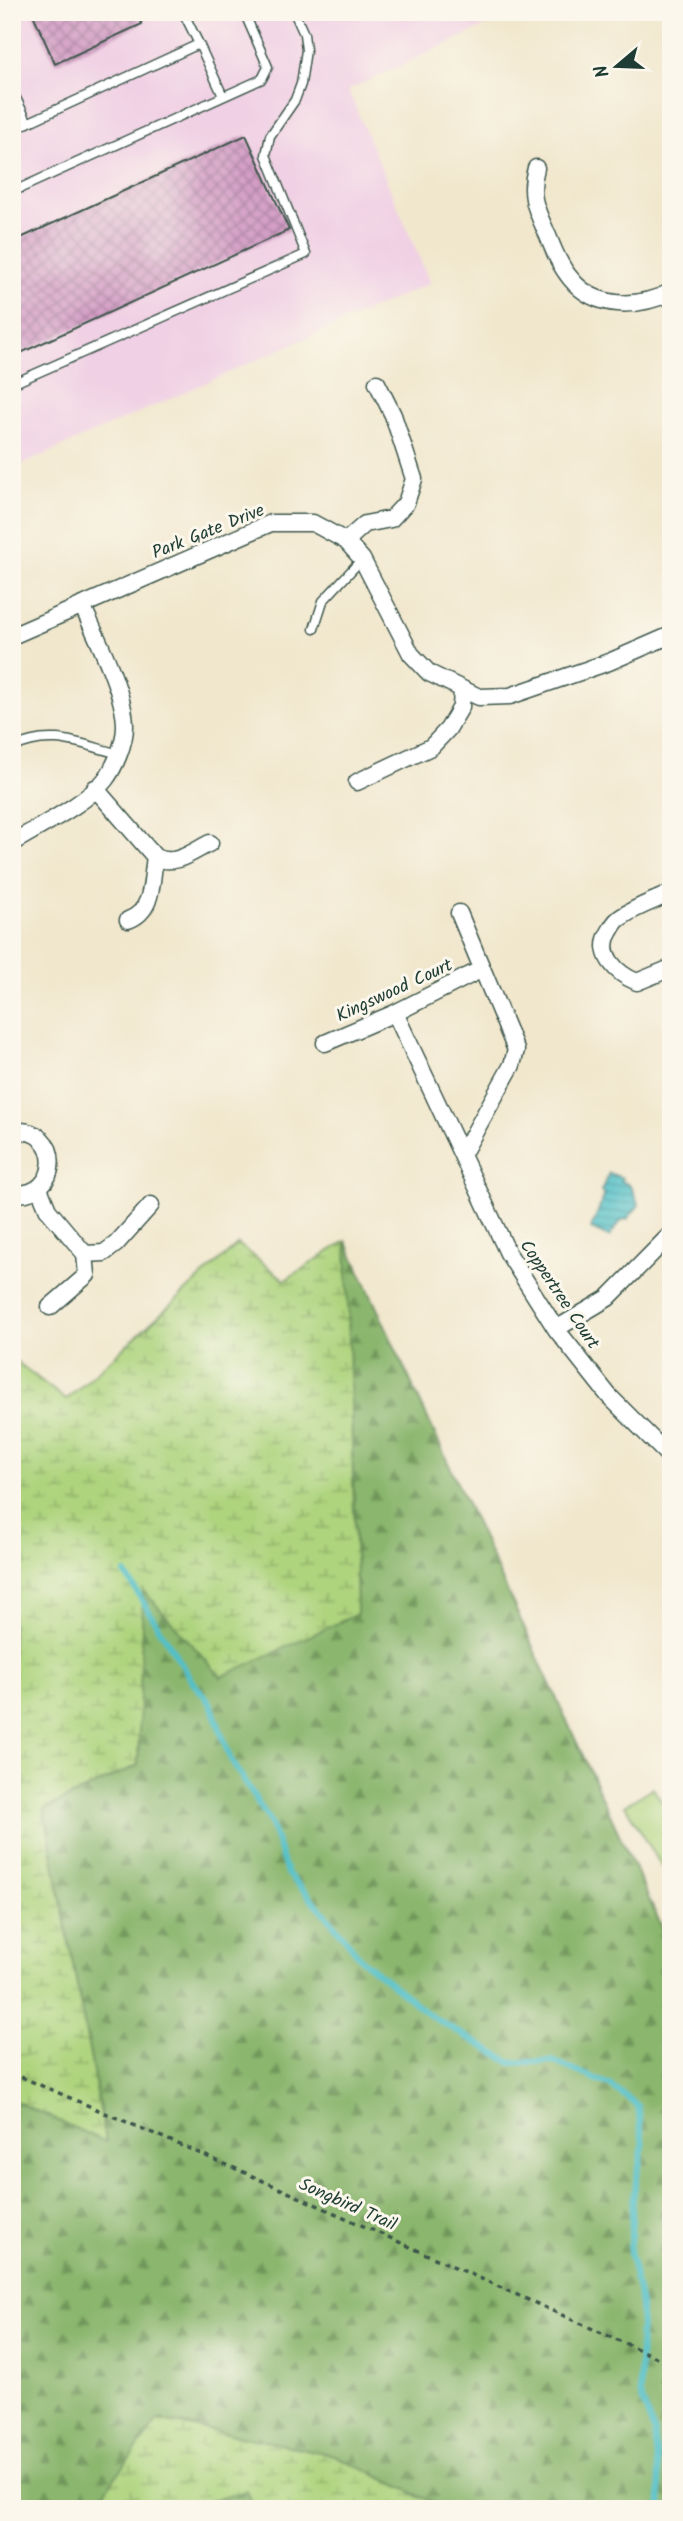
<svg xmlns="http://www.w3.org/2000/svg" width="683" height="2521" viewBox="0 0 683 2521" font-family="Kalam,sans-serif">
<defs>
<pattern id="forest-firs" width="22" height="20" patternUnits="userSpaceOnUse" patternTransform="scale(1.75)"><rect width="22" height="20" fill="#8ab66d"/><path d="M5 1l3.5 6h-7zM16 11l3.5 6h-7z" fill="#70955a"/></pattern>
<pattern id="wetland-marsh" width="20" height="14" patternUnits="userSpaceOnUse" patternTransform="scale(1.75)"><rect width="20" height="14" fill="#aed47e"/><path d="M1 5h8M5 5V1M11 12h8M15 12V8" fill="none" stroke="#8dad68"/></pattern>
<pattern id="water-rules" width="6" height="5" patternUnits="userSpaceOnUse" patternTransform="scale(1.75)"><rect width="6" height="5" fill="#52c0c8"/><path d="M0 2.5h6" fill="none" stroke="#439da3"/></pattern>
<pattern id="building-cross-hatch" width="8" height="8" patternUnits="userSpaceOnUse" patternTransform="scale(1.75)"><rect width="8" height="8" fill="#d49ec6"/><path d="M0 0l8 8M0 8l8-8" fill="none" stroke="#ab82a2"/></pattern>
</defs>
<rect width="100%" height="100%" fill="#fbf7ec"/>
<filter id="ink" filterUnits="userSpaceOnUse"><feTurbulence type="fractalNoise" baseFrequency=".0143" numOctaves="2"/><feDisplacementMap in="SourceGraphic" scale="14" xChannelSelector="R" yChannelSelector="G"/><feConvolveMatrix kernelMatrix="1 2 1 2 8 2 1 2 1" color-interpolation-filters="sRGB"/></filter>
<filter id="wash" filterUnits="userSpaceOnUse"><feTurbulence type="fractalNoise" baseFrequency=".00686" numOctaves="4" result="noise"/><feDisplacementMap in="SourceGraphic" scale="28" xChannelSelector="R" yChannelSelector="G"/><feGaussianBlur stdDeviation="1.57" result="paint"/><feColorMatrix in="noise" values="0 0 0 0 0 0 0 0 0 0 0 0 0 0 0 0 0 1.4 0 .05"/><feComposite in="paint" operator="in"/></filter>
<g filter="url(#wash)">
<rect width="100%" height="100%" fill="#f1e7cd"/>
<!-- built -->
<path fill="#f0d0e4" d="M12,12H515L348,90L430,283L12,469Z"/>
<!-- forest -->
<path fill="url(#forest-firs)" stroke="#547a50" stroke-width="2" d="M346,1241L671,1947V2509H446L334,2455L159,2420L92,2509H12V2100L106,2141L44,1809L138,1765L142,1590L357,1614Z
M247,2491L255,2509H177Z"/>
<!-- wetland -->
<path fill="url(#wetland-marsh)" stroke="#668859" stroke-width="2" d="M346,1241L357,1614L221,1677L143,1590L138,1765L44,1809L106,2142L12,2100V1358L66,1400L238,1244L285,1280Z
M158,2420L334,2455L446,2509H255L247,2491L177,2509H92Z"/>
<!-- pitch -->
<path fill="#aed47e" stroke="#668859" stroke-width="2" d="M653,1788L671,1817V1862L662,1867L625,1805Z"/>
<!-- water -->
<path fill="url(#water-rules)" stroke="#387e7e" stroke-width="2" d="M609,1173L622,1178L621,1181L630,1185L639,1205L627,1219L622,1220L609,1237L591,1229L605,1194L601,1191Z"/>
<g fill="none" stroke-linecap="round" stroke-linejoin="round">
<!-- stream -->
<path stroke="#52c0c8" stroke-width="6" d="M125,1573L192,1681L211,1704L230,1758L270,1822L287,1873L324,1912L363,1961L431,2016L511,2063L552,2061L610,2085L638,2106L643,2146L633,2197L630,2254L641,2305L640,2394L654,2432L662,2509"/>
</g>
<g id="blocks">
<!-- building -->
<path fill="url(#building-cross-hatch)" d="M32,12H137L142,24L55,64Z
M246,135L289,230L12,357V242Z"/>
</g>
</g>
<g filter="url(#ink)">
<use href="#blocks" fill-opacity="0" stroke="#3e564b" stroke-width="2"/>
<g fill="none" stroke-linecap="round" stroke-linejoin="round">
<defs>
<path id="service" d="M183,12L199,44
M12,90L28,123
M12,130L199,44L223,96
M12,192L262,79L268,67L244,12
M12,384L306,254L266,155L270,136L295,100L301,84L306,50L304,34L294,12
M314,629L323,601L362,559
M12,748C51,729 80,744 119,754"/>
<path id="minor" d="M536,168C528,196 537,211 548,236C554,251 560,266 571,279C596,310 638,308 671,292
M346,541L365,524L391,519L406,503L414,479L393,415L377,383
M12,636L271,523H313L346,541L362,559L411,654L429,673L479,697L510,696L609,662L671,635
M357,782L431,747L448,729L461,707L462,690
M95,788L155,857C175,867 192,852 210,843
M12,843C38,827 87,803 105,780C115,767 125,743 125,726C125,693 96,636 82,605
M671,893C654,901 635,907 620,918C615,921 613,926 610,931C595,953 617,974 637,982L671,968
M459,913L516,1050L512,1065L462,1155
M128,920C154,911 151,881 155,857
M395,1013L508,1253L556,1329L609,1396L671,1458
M325,1043L395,1013L482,969
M12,1131C65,1125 62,1201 12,1193
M39,1188L48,1210L85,1254L87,1275L50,1307
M85,1254L104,1253L116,1244L151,1205
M556,1329L608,1298L671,1234"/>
</defs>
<!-- service casing -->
<use href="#service" stroke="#3e564b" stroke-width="11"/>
<!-- minor casing -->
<use href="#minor" stroke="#3e564b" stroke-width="19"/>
<!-- path -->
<path stroke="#3e564b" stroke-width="3.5" stroke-dasharray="5 5" stroke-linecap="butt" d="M12,2073L241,2171L671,2364"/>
<!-- service -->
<use href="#service" stroke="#fff" stroke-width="8"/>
<!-- minor -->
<use href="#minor" stroke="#fff" stroke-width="16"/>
</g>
</g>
<g text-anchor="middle" stroke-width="6" stroke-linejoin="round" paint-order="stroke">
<!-- street labels -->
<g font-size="18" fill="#1f3d34" stroke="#fbf7ec">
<text transform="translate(208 531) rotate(-22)" y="6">Park Gate Drive</text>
<text transform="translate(394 990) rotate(-25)" y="6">Kingswood Court</text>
<text transform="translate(560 1294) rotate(56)" y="6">Coppertree Court</text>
<text transform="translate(348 2204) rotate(24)" y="6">Songbird Trail</text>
</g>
</g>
<!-- margin -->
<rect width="683" height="2521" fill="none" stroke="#fbf7ec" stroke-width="42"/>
<!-- north arrow -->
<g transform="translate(617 66) rotate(251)" stroke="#fbf7ec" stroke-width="5" paint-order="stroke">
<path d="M0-5L12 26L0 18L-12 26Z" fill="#1f3d34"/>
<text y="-10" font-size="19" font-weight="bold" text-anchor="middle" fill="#1f3d34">N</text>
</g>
</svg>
